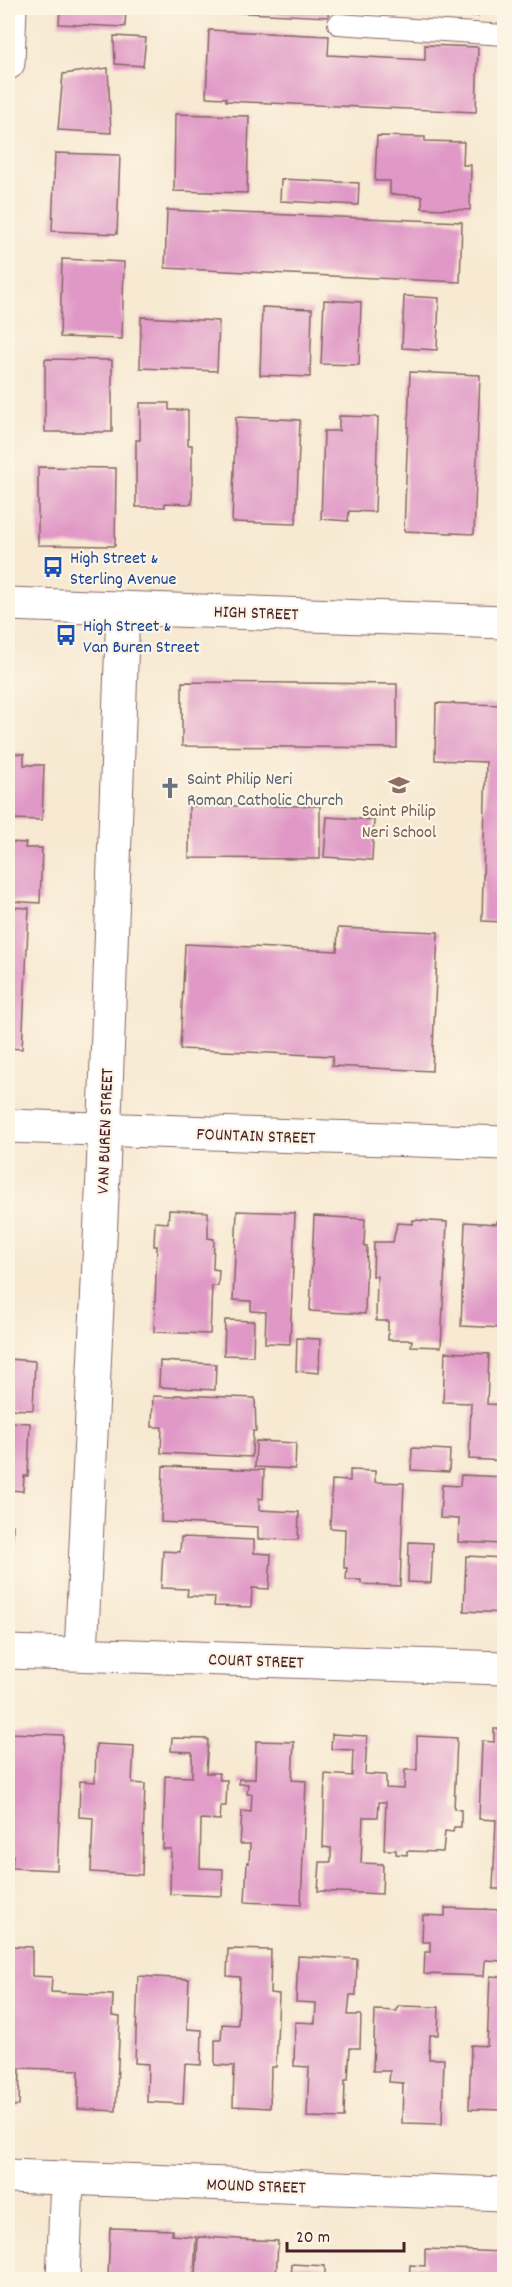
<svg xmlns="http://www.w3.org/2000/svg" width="512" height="2287" viewBox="0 0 512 2287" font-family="Dekko,sans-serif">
<rect width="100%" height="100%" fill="#fcf5e5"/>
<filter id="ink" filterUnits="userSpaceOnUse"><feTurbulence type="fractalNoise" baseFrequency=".0167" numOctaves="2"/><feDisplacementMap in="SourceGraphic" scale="12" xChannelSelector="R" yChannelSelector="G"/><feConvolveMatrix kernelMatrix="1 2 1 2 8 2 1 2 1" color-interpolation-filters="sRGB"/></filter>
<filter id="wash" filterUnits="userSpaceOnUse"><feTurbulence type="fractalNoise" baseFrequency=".008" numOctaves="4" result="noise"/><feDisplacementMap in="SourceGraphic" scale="24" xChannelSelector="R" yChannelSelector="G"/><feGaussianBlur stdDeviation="1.35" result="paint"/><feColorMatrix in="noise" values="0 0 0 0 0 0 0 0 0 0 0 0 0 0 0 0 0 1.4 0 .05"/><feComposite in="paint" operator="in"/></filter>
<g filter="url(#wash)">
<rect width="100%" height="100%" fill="#f7e9d2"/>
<g id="blocks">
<!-- building -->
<path fill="#e098c6" d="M60,8H126L125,27L59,24Z
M208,8H329L328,17L208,11Z
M425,8H478V16L425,13Z
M209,30L329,36L328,55L425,60V45L478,47L476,112L226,101V98L206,97Z
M114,36L146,38L143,66L115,64Z
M108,68L111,133L58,130L63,74Z
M175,114L249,116L247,193L174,191Z
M377,136L425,137V141L464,142L463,165H471L470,210L422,208V196L390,194V181H375Z
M55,153L120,155L117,234L52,231Z
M281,179L359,183L358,205L280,201Z
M167,210L462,222L460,282L165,268Z
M62,259L124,262L122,339L60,337Z
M404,296L439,298L437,350L402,348Z
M324,300L361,302L359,365L321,364Z
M262,307L312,309L310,377L260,375Z
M141,317L219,321L217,371L140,368Z
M45,359L112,360V432H45Z
M410,372L480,375L474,534L404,531Z
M140,403H169V410H188V445H192V504L165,503V507H136V440H140Z
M339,416L378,417L375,512L349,511L348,521L321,519L324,431H339Z
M236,417L300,420L296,524L232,522Z
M38,467L116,468L115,546L38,545Z
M182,682L397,684V748L182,746Z
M436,703L504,705V922L482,921L486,762L435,760Z
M8,753L24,754V765H44L42,820L8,819Z
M189,806H320V859L189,858Z
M327,817L374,820L372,860L324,857Z
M8,842L26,843L25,848H42L40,903L8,901Z
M8,907L29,908L22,1049L8,1048Z
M338,928L438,932L432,1071L332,1066L333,1056L180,1049L185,944L337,951Z
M169,1210L208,1212V1238L214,1239L213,1269L219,1270L218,1286H212L210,1334L154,1332L157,1246H154L155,1222L168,1223Z
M237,1211L295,1213L290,1344L265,1343L266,1312L251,1311V1301L233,1300Z
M314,1216L365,1219L364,1246H367L365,1314L310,1311Z
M413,1220L447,1222L441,1347L411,1346L412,1340H388V1321H376L377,1276H373L374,1242H393L397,1223L413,1224Z
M497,1221H504V1328L461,1326L465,1222L497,1224Z
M225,1320L254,1321L253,1356L224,1355Z
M297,1338L320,1339L319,1373L296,1371Z
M445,1352L489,1354L487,1404L504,1405V1461L469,1459L471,1403L443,1402Z
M8,1359L35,1361L33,1410L8,1409Z
M160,1361L216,1364L215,1390L159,1387Z
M175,1395L255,1398L256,1431H253L252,1457L161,1453L162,1427H152L153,1396L175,1397Z
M8,1422L30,1423L28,1476H24L23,1491L8,1490Z
M256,1441L296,1443L295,1469L255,1467Z
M412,1448L450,1450L449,1472L411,1470Z
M163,1466L264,1470L263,1499L259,1498V1510L299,1512L298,1540L258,1539V1527L161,1522Z
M350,1470L375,1471V1482L404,1483L400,1586L361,1584V1580H346L347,1568H344L345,1529L330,1528L332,1480L350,1481Z
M461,1475L504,1477V1544L458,1542L459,1519L440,1518L442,1485L460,1486Z
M8,1524L13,1525L11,1593L8,1592Z
M181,1537L254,1540V1553L271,1554L269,1589L252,1588L251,1607L214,1606L215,1597L187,1596L188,1589L161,1588L163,1551L180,1552Z
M409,1542L433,1543L431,1583L408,1582Z
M466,1556L504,1558V1613L464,1611Z
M494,1729H504V1889H493L496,1820L479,1819L482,1741L494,1742Z
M8,1733L63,1735L57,1870L12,1868L13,1855H8Z
M332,1734L367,1736L365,1774L386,1775V1788L404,1789L405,1770H417V1736L457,1738L454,1809L461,1810V1827H454L453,1832L445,1831L443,1852L407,1851V1855L396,1854V1850H384L386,1802H379L378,1817H363L361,1863L383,1864L382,1894L318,1891L320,1862H331V1848L323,1847L325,1774L352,1776L353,1750L331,1749Z
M172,1738L208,1739L206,1773H219L220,1780H227L226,1806H221L220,1820L201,1819L200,1868L223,1869L222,1896L170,1894L171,1849H163L165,1776L192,1777V1752L171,1751Z
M256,1741L294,1742L292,1780L306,1781L301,1905L245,1902L247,1862L249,1863L250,1844H240L242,1811L251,1812L252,1794H247L248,1784H239V1779H255Z
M96,1744L134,1746L132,1783L145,1784L142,1875L91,1872L93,1818L79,1817L80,1781L95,1782Z
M445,1908L504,1910V1961L485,1960L484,1976L424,1974L425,1952H430V1942H422L423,1915L445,1916Z
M8,1946L32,1947V1976L52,1977L51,1992L113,1995L112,2016L120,2017L116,2111L78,2109L79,2070L20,2068L19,2106H8Z
M228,1949L271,1950L270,1993L279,1994L276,2067H271L270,2108L233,2106L234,2066L215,2065V2040H221L222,2024L238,2025L240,1977L227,1976Z
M298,1956L357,1959L356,1995H350L348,2015H361L360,2048H350L348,2080H345L344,2118L307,2117L309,2067L294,2066L295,2022L315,2023L316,2003L296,2002Z
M138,1976L189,1979L187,2029L202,2030L201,2065L185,2064L183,2104L147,2102L148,2064L135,2063Z
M490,1976L504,1977V2110L469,2109L471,2045L487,2046Z
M398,2006L439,2007L438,2035H430L429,2059H444L442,2124L402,2123L403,2083L389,2082L390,2071H373L375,2010L397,2011Z
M110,2228L172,2230V2235L196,2237L194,2280L108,2278Z
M198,2237L278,2241L276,2280L196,2277Z
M425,2249L504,2252V2280H409L410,2265L425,2266Z
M292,2264L325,2266V2280H291Z"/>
</g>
</g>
<g filter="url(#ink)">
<use href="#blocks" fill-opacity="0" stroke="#876665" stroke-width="1.5"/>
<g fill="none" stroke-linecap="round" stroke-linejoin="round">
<defs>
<path id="service" d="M338,24L504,35"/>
<path id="minor" d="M8,63L10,8
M8,1126L504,1143
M8,1652L504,1668
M81,1654L103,1174L123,608
M8,2176L504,2194
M63,2280L67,2178"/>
<path id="secondary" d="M8,604L504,622"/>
</defs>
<!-- service casing -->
<use href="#service" stroke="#876665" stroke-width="22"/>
<!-- minor casing -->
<use href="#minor" stroke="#876665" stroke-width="35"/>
<!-- secondary casing -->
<use href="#secondary" stroke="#876665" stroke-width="35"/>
<!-- service -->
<use href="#service" stroke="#fff" stroke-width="20"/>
<!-- minor -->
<use href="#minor" stroke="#fff" stroke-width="33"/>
<!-- secondary -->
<use href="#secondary" stroke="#fff" stroke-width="33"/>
</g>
</g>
<!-- icons -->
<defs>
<symbol id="bus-bare" viewBox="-9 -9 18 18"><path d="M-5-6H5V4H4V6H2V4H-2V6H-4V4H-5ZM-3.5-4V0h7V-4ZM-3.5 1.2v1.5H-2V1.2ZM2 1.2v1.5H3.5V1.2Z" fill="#1a4fb4" stroke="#fcf5e5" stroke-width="2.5" paint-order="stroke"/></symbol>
<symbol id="school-bare" viewBox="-9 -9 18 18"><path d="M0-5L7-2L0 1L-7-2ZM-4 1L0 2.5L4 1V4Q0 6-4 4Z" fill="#8d6e63" stroke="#fcf5e5" stroke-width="2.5" paint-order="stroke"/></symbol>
<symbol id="church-bare" viewBox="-9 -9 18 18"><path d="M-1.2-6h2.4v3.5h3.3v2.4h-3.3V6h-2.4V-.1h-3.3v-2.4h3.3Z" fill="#6b7280" stroke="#fcf5e5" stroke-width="2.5" paint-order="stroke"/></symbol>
</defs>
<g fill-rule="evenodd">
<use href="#bus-bare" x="38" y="552" width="30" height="30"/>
<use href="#bus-bare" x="51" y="620" width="30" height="30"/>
<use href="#school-bare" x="384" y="770" width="30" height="30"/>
<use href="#church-bare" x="155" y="773" width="30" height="30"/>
</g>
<g text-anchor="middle" stroke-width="4.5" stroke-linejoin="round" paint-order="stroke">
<!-- transit labels -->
<g font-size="18" fill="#164399" stroke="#fcf5e5" text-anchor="start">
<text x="70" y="563">High Street &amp;<tspan x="70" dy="21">Sterling Avenue</tspan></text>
<text x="83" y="631">High Street &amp;<tspan x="83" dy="21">Van Buren Street</tspan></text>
</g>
<!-- street labels -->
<g font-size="18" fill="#4a1f2b" stroke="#fcf5e5">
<text transform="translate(256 612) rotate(2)" y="6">HIGH STREET</text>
<text transform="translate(104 1131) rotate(-88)" y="6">VAN BUREN STREET</text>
<text transform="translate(256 1135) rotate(2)" y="6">FOUNTAIN STREET</text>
<text transform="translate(256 1660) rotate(2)" y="6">COURT STREET</text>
<text transform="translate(256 2185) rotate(2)" y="6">MOUND STREET</text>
</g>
<!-- worship labels -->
<g font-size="18" fill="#5b616d" stroke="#fcf5e5" text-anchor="start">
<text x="187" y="784">Saint Philip Neri<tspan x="187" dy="21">Roman Catholic Church</tspan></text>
</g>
<!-- education labels -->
<g font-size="18" fill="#785e54" stroke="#fcf5e5">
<text x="399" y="816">Saint Philip<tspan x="399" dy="21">Neri School</tspan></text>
</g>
</g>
<!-- margin -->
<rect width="512" height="2287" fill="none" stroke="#fcf5e5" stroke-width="30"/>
<!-- scale -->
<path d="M287 2242v9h117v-9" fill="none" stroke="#4a1f2b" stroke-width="3"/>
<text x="296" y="2242" font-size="18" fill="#4a1f2b" stroke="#fcf5e5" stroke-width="4.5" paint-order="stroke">20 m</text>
</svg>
